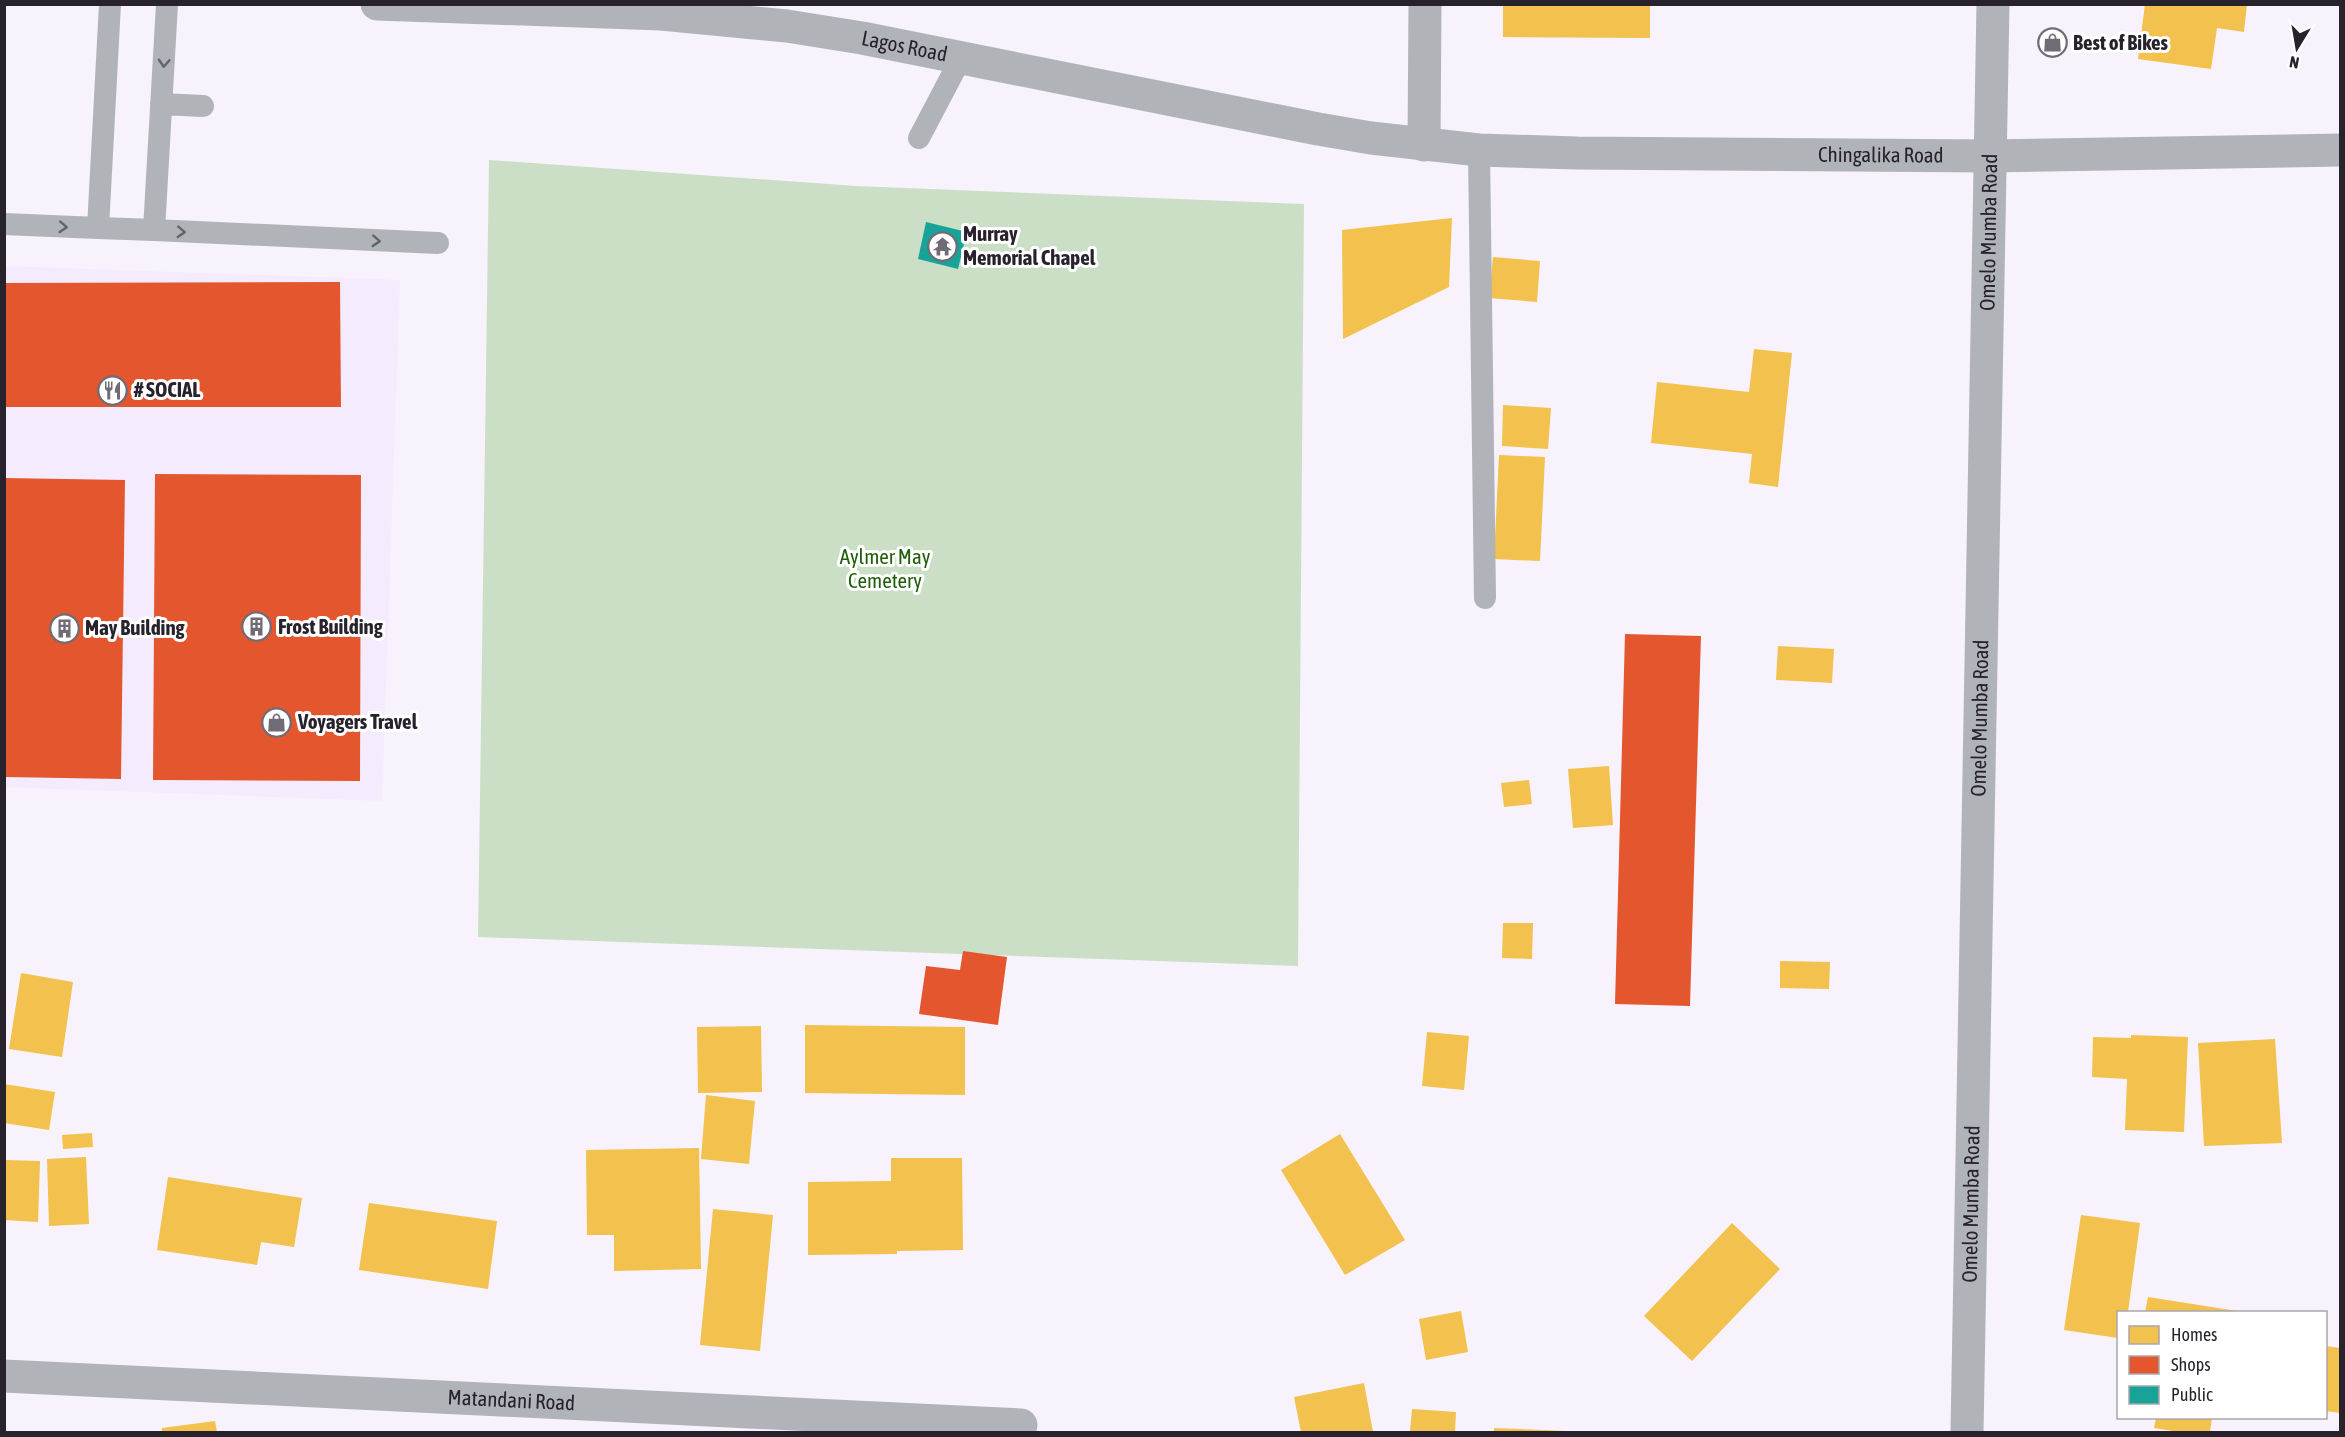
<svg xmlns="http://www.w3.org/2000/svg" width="2345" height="1437" viewBox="0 0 2345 1437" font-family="'Asap Condensed',sans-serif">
<rect width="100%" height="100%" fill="#f7f2fc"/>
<!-- built -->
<path fill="#f5ebfe" d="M5,266L400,280L382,801L5,787Z"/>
<!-- green -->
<path fill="#cbdfc7" d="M489,160L856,186L1304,204L1298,966L478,937Z"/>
<!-- homes -->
<path fill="#f2c14e" d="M2145,4H2247L2244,32L2217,28L2211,69L2138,59Z
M1503,5H1650V38L1503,37Z
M1452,218L1449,287L1343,339L1342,230Z
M1493,257L1540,261L1537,302L1489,298Z
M1754,349L1792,353L1778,487L1749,483L1752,454L1651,443L1657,382L1749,392Z
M1503,405L1551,408L1548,449L1502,446Z
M1499,455L1545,457L1540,561L1494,559Z
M1778,646L1834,649L1832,683L1776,680Z
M1609,766L1613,825L1573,828L1568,769Z
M1529,780L1532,804L1504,807L1501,783Z
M1503,923H1533L1532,959L1502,958Z
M1780,961L1830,962L1829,989L1780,988Z
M21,973L73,982L62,1057L9,1049Z
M805,1025L965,1027V1095L805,1093Z
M761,1026L762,1092L698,1093L697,1027Z
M1427,1032L1469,1036L1464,1090L1422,1086Z
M2131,1035L2188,1037L2184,1132L2125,1130L2127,1079L2092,1077L2093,1037L2131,1038Z
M2275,1039L2282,1143L2204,1146L2198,1043Z
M4,1084L55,1092L49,1130L4,1123Z
M706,1095L755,1101L749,1164L701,1159Z
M92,1133L93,1147L63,1149L62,1135Z
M1340,1134L1405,1240L1345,1275L1281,1170Z
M699,1148L701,1269L614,1271V1235H587L586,1150Z
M86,1157L89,1224L49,1226L47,1159Z
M891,1158H962L963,1250L897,1251V1254L808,1255V1182L891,1181Z
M4,1160L40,1161L38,1222L4,1220Z
M168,1177L302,1198L294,1247L261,1242L257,1265L157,1250Z
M369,1203L497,1221L488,1289L359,1270Z
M713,1209L773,1215L760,1351L700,1345Z
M2081,1215L2140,1223L2128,1312H2118V1338L2064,1330Z
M1732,1223L1780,1269L1692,1361L1644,1316Z
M2148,1297L2237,1311V1312H2145Z
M1461,1311L1468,1352L1426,1360L1419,1319Z
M2326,1346L2340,1348V1413L2326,1411Z
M1364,1383L1373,1432H1301L1294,1397Z
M1412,1409L1456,1412L1455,1432H1410Z
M2156,1418H2212L2210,1432H2179L2154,1428Z
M215,1421L217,1432H162V1428Z
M1494,1428L1566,1431V1432H1494Z"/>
<!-- shops -->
<path fill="#e4572e" d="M340,282L341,407H4V283Z
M155,474L361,475L360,781L153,780Z
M5,478L125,480L121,779L5,777Z
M1625,634L1701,636L1690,1006L1615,1004Z
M963,951L1007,957L998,1025L919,1014L926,966L960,970Z"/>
<!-- public -->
<path fill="#17a398" d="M926,222L967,232L958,269L918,259Z"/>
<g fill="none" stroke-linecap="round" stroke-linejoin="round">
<!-- service -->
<path stroke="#b0b3b7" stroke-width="22" d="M167,4L154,230L438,243
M161,104L203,106
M919,138L961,58
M1479,150L1485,598
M4,224L98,228L110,4
M98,228L154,230"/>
<!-- minor -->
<g stroke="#b0b3b7" stroke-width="33">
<path id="s1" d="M377,4L661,14L787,26L862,38L1318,129L1371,138L1479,150L1577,153L1990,156L2340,150"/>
<path d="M1424,145L1425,4"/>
<path id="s2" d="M4,1376L1021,1425"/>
<path id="s3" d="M1967,1432L1993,4"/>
</g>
</g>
<!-- one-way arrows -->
<defs><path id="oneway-chevron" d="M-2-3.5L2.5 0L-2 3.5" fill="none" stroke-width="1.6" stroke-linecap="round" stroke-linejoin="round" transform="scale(1.5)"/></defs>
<g stroke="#65636a">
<use href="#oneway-chevron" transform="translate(164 63) rotate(93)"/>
<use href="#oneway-chevron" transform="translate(63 227) rotate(3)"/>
<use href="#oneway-chevron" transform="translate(181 232) rotate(3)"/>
<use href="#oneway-chevron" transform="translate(376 241) rotate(3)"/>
</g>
<!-- icons -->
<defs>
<symbol id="shop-ring" viewBox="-11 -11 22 22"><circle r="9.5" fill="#fff" stroke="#706b74" stroke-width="1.5"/><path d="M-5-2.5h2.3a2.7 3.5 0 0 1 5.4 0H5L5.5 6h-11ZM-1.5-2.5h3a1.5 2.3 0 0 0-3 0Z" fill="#706b74"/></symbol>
<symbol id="temple-ring" viewBox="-11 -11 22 22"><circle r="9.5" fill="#fff" stroke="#706b74" stroke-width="1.5"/><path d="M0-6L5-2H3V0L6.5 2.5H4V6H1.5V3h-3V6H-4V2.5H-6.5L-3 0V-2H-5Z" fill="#706b74"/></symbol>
<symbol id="restaurant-ring" viewBox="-11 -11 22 22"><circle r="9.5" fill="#fff" stroke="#706b74" stroke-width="1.5"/><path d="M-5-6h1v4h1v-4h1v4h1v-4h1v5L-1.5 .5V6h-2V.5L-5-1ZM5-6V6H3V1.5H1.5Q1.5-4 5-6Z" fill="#706b74"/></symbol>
<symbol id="building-ring" viewBox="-11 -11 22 22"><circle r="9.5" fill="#fff" stroke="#706b74" stroke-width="1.5"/><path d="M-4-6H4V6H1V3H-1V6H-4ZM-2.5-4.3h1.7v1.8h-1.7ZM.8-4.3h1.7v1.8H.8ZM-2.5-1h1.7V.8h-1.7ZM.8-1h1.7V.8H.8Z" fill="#706b74"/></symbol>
</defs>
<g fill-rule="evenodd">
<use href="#shop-ring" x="2036" y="26" width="33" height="33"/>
<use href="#temple-ring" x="926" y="230" width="33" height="33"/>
<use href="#restaurant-ring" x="96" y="374" width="33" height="33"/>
<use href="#building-ring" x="240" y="610" width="33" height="33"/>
<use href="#building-ring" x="48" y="612" width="33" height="33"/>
<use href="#shop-ring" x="260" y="706" width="33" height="33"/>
</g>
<g text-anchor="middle" stroke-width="6" stroke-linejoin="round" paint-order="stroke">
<!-- poi labels -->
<g font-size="21" font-weight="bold" fill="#27222b" stroke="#fff" text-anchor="start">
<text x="2073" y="50">Best of Bikes</text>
<text x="963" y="241">Murray<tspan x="963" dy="24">Memorial Chapel</tspan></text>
<text x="134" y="397"># SOCIAL</text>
<text x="278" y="634">Frost Building</text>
<text x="85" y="635">May Building</text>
<text x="298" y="729">Voyagers Travel</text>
</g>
<!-- street labels -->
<g font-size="21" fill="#27222b" stroke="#fff">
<text dy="7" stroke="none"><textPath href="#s1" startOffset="530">Lagos Road</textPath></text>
<text dy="7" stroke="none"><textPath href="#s1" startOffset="1516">Chingalika Road</textPath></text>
<text dy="7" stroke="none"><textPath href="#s3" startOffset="1200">Omelo Mumba Road</textPath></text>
<text dy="7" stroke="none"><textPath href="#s3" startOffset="714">Omelo Mumba Road</textPath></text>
<text dy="7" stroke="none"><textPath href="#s3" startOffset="228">Omelo Mumba Road</textPath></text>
<text dy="7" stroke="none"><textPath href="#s2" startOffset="508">Matandani Road</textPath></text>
</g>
<!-- park labels -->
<g font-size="21" fill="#215e09" stroke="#fff">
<text x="885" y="564">Aylmer May<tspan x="885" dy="24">Cemetery</tspan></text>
</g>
</g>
<!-- border -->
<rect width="2345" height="1437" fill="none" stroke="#27222b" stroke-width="12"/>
<!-- legend -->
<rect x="2117" y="1311" width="210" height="108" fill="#ffffff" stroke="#a9a7aa" stroke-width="1.5"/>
<rect x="2129" y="1326" width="30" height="18" fill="#f2c14e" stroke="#a9a7aa" stroke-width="1.5"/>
<text x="2171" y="1341" font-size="18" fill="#27222b">Homes</text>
<rect x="2129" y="1356" width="30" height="18" fill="#e4572e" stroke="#a9a7aa" stroke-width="1.5"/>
<text x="2171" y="1371" font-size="18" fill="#27222b">Shops</text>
<rect x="2129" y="1386" width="30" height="18" fill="#17a398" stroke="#a9a7aa" stroke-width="1.5"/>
<text x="2171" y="1401" font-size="18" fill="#27222b">Public</text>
<!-- north arrow -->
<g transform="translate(2297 48) rotate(191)" stroke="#ffffff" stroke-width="4.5" paint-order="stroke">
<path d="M0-4.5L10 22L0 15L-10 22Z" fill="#27222b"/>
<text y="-9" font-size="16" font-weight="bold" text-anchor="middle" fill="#27222b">N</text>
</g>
</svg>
